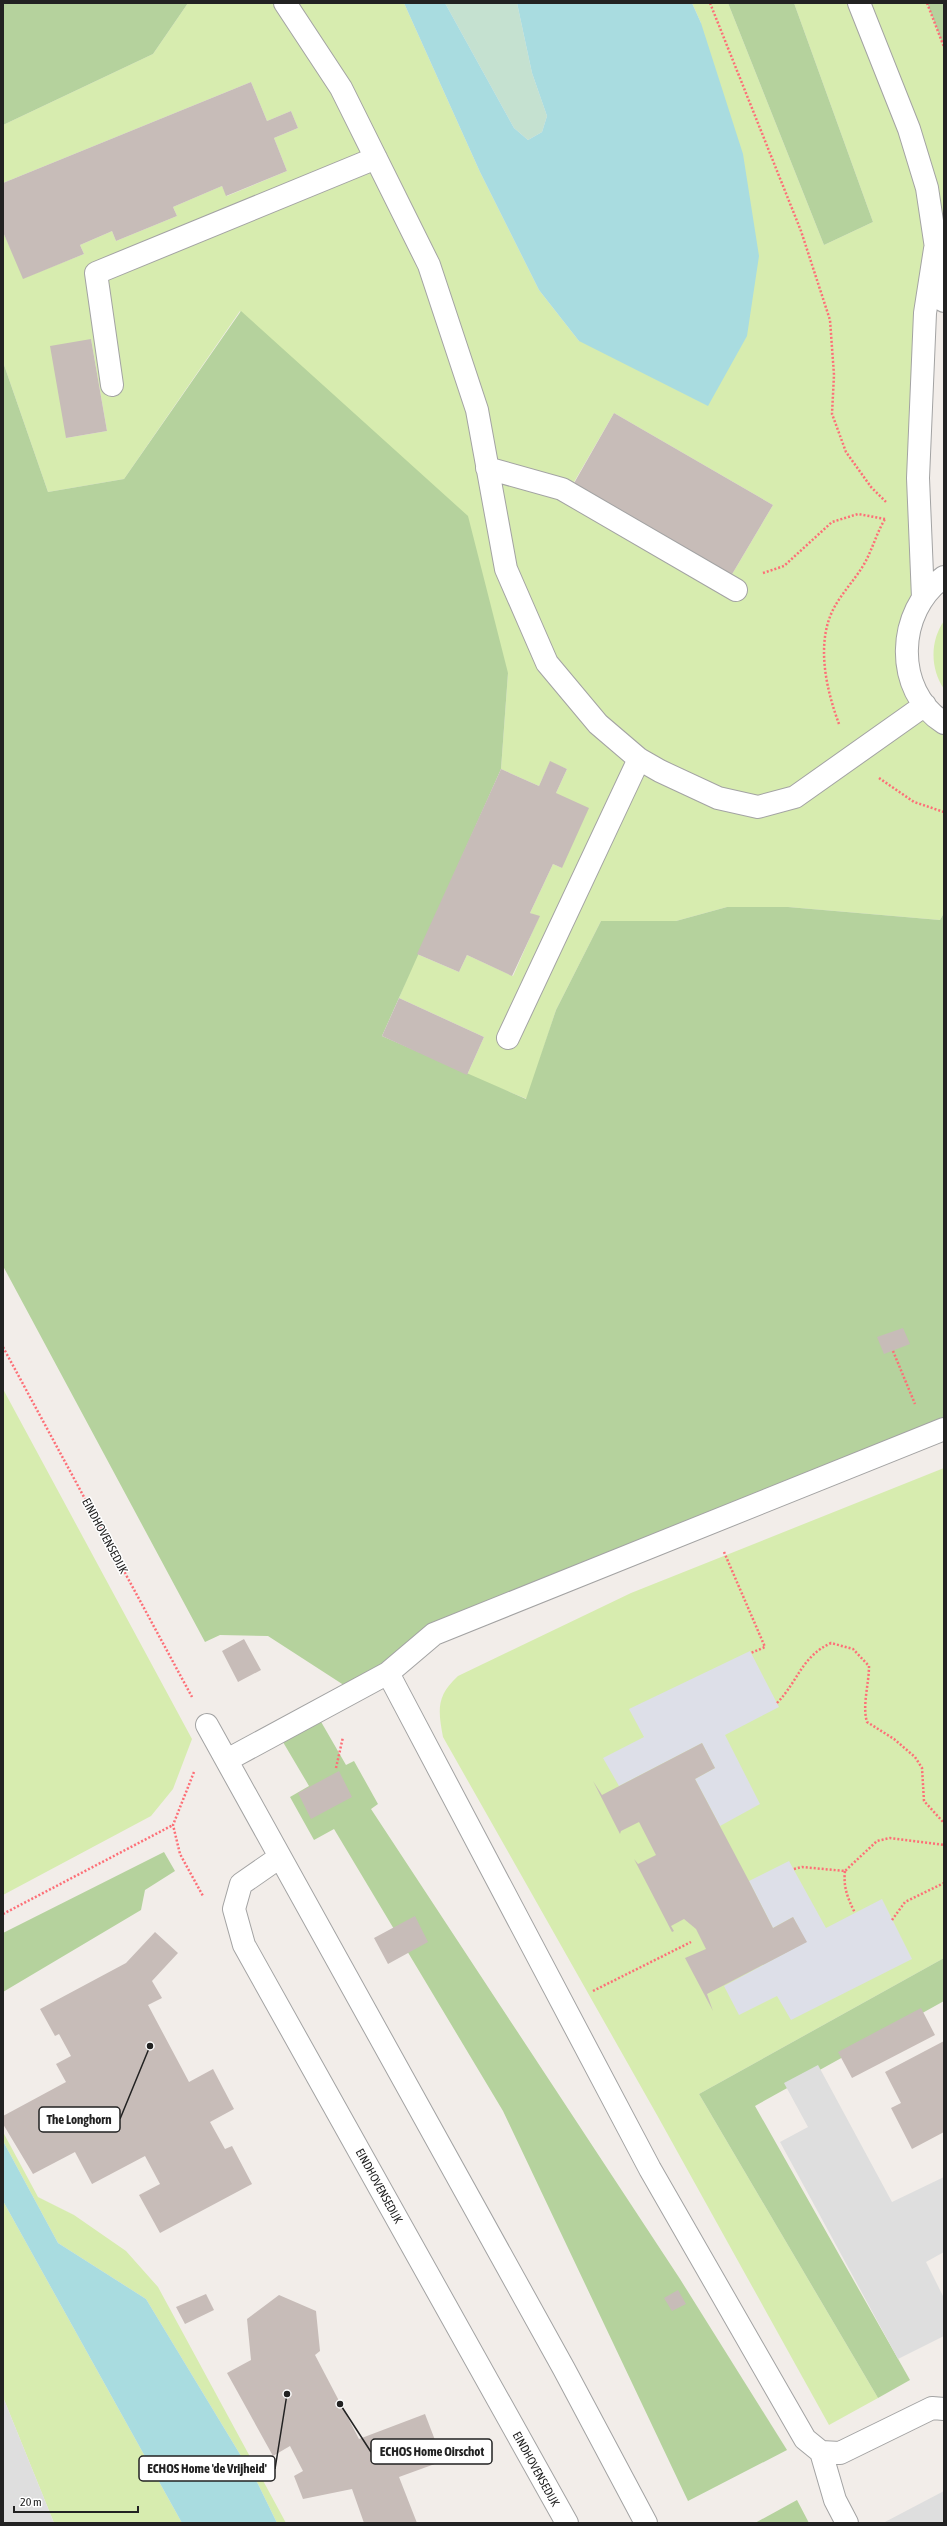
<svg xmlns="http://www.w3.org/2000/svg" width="947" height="2526" viewBox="0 0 947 2526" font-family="'Asap Condensed',sans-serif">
<rect width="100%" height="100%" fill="#f2ede9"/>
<!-- grass -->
<path fill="#d7ecaf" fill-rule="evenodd" d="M188,3H404L480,172L539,290L579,341L701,23L692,3H728L824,245L873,222L794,3H927L944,47V301L935,251L921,544L905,652L944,723V913L940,920L788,907H727L676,921H601L556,1010L527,1099L467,1075L484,1037L399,998L417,954L459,972L467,955L513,976L539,917L530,913L553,864L562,868L556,793L567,769L550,762L539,786L501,769L508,673L240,311L124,479L48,492L3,362V232L24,278L84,254L80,245L110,232L112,231L116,241L177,216L173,207L222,186L227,196L287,171L274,138L298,128L291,111L267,121L251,82L3,183V125L153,54ZM91,339L107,431L66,438ZM614,413L773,505L731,576L573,484Z
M944,621V689C930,668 930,641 944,621Z
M3,1389L192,1739L173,1789L151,1816L3,1895Z
M944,1468V1958L699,2094L878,2398L829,2425L657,2115L443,1737C438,1710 436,1696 458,1676L631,1593Z
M3,2132L38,2197L74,2215L126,2251L158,2287L286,2523H277L258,2484L146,2299L58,2243L3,2141Z
M3,2201L182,2523H54L3,2397Z"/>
<!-- forest -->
<path fill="#b5d29d" d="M3,3H188L153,54L3,125Z
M728,3H794L873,222L824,245Z
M927,3H944V47Z
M241,311L468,516L508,673L501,769L382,1036L526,1099L556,1010L601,921H676L727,907H788L940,920L944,913V1429L434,1634L353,1691L268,1636L220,1635L205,1642L3,1266V362L48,492L124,479Z
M320,1720L346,1765L354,1761L378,1804L371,1809L680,2279L787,2450L688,2501L503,2111L334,1829L314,1840L290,1797L309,1786L280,1737Z
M164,1852L175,1871L145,1890L141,1910L3,1992V1933Z
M944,1958V2001L755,2106L910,2380L878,2398L699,2094Z
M797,2500L809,2523H755Z"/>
<!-- wetland -->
<path fill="#c5e1d0" d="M445,3H517L532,73L547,116L542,132L528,140L514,128Z"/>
<!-- parking -->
<path fill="#dedede" d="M818,2065L892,2202L944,2177V2252L926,2262L944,2298V2336L898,2359L780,2142L808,2127L784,2083Z
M3,2397L54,2523H3Z
M944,2491V2523H883Z"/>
<!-- plaza -->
<path fill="#dddfe8" d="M750,1651L779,1707L725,1735L760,1804L720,1826L695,1779L715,1768L702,1743L619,1786L603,1758L644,1737L629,1709Z
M789,1861L826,1928L882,1899L912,1959L791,2020L777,1996L739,2015L724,1986L806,1942L793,1917L773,1928L749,1881Z"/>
<!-- water -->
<path fill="#a9dce0" d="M404,3H445L514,128L528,140L542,132L547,116L532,73L517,3H692L701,23L743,154L759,256L747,336L708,406L579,341L539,290L480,172Z
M3,2141L58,2243L146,2299L258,2484L277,2523H182L3,2201Z"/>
<!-- building -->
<path fill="#c7bcb8" d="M251,82L267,121L291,111L298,128L274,138L287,171L226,196L222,186L173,207L177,216L116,241L112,231L110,232L80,245L84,254L23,279L3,232V183Z
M91,339L107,431L66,438L50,346Z
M614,413L773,505L731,576L573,485Z
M550,761L567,769L556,793L589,808L562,868L553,864L530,913L540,916L512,976L467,955L459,972L417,954L501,769L539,786Z
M399,998L484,1037L467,1075L382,1036Z
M903,1328L910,1344L884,1354L877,1337Z
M244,1639L261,1670L238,1682L222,1651Z
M702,1743L715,1768L695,1779L749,1881L773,1928L793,1917L807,1942L707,1994L713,2011L685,1958L706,1949L696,1929L684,1919L671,1926L674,1931L672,1932L634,1859L638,1864L656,1855L639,1822L621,1831L620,1834L593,1781L602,1795Z
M339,1771L352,1797L311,1819L298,1793Z
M415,1916L428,1942L388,1964L374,1938Z
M155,1932L178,1953L152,1981L162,1998L148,2005L189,2082L213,2069L234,2109L210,2122L225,2149L232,2146L252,2184L160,2233L139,2195L160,2184L145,2156L92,2184L75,2152L33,2174L3,2124V2116L66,2082L56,2064L71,2056L59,2034L55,2036L40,2009L126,1963Z
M921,2008L935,2035L852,2078L838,2052Z
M944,2041V2132L912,2149L891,2108L901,2103L885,2072Z
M678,2290L686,2304L672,2311L664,2298Z
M206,2294L214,2310L185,2324L176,2307Z
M279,2295L316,2311L320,2351L315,2355L359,2439L425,2414L443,2461L399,2477L417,2523H364L352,2489L303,2499L294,2476L303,2471L290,2446L273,2456L227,2373L251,2360L247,2319Z"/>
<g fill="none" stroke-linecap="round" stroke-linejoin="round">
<defs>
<path id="minor" d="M285,3L341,88L429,265L477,410L506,569L547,663L598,724L639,759L660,771L718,798L758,807L795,797L925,705
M859,3L909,129L927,188L944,301
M112,385L96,273L376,158
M487,468L562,489L736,590
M944,577C896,610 893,691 944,723
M923,598L918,478L925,313L935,249
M508,1038L639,759
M388,1673L650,2169L805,2439L821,2452L835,2500L847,2523
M207,1725L564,2369L646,2523
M227,1760L388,1673L434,1634L944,1429
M280,1857L241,1884L234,1909L244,1945L567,2523
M821,2452L840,2453L932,2408L944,2409"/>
</defs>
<!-- minor casing -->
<use href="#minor" stroke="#a3a3a3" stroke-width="24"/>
<!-- path -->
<path stroke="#fd6f77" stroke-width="2.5" stroke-dasharray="2 2" stroke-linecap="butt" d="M710,3L801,231L830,320L834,375L832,414L846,452L871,487L886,502
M927,3L944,47
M763,573L784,566L832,522L858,514L885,519
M839,724C826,689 815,641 835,606C843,592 855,579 863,566C872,551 876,534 885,519
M879,778L914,802L944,812
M3,1347L192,1697
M893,1351L915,1404
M724,1552L765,1647L751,1653
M777,1703C799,1680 801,1657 831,1643L853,1649L869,1666C869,1684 862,1706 867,1722L894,1739L915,1757L922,1768L924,1801L944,1823
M336,1768L343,1737
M194,1772L173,1825L180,1854L203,1896
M794,1869L802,1867L845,1871L877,1841L890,1838L944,1845
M845,1871C843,1887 848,1899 855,1913
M3,1914L173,1825
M892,1920L905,1902L944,1883
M593,1991L691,1942"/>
<!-- minor -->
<use href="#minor" stroke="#fff" stroke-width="22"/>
</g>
<g text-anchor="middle" stroke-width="3" stroke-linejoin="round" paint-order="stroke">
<!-- street labels -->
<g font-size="12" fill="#222" stroke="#fff">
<text transform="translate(105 1536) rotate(62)" y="4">EINDHOVENSEDIJK</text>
<text transform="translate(379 2186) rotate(61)" y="4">EINDHOVENSEDIJK</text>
<text transform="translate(536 2469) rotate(61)" y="4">EINDHOVENSEDIJK</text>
</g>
</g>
<!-- callouts -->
<path fill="none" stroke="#222" stroke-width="1.5" d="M150 2046L120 2119M340 2404L371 2452M287 2394L275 2469"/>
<g fill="#222" stroke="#fff" stroke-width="1.5">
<circle cx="150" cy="2046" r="4"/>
<circle cx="340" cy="2404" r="4"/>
<circle cx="287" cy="2394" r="4"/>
</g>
<g fill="#fff" stroke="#222" stroke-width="1.5">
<rect x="39" y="2107" width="81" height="25" rx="4"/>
<rect x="371" y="2439" width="121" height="25" rx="4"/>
<rect x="139" y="2456" width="136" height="25" rx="4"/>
</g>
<g font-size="13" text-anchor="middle" font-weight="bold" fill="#222">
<text x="79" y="2124">The Longhorn</text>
<text x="432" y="2456">ECHOS Home Oirschot</text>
<text x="207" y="2473">ECHOS Home 'de Vrijheid'</text>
</g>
<!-- border -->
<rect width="947" height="2526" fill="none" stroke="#222222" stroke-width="8"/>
<!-- scale -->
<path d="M14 2506v6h124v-6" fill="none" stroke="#222222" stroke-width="2"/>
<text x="20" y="2506" font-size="12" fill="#222222" stroke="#ffffff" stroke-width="3" paint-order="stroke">20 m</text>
</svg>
